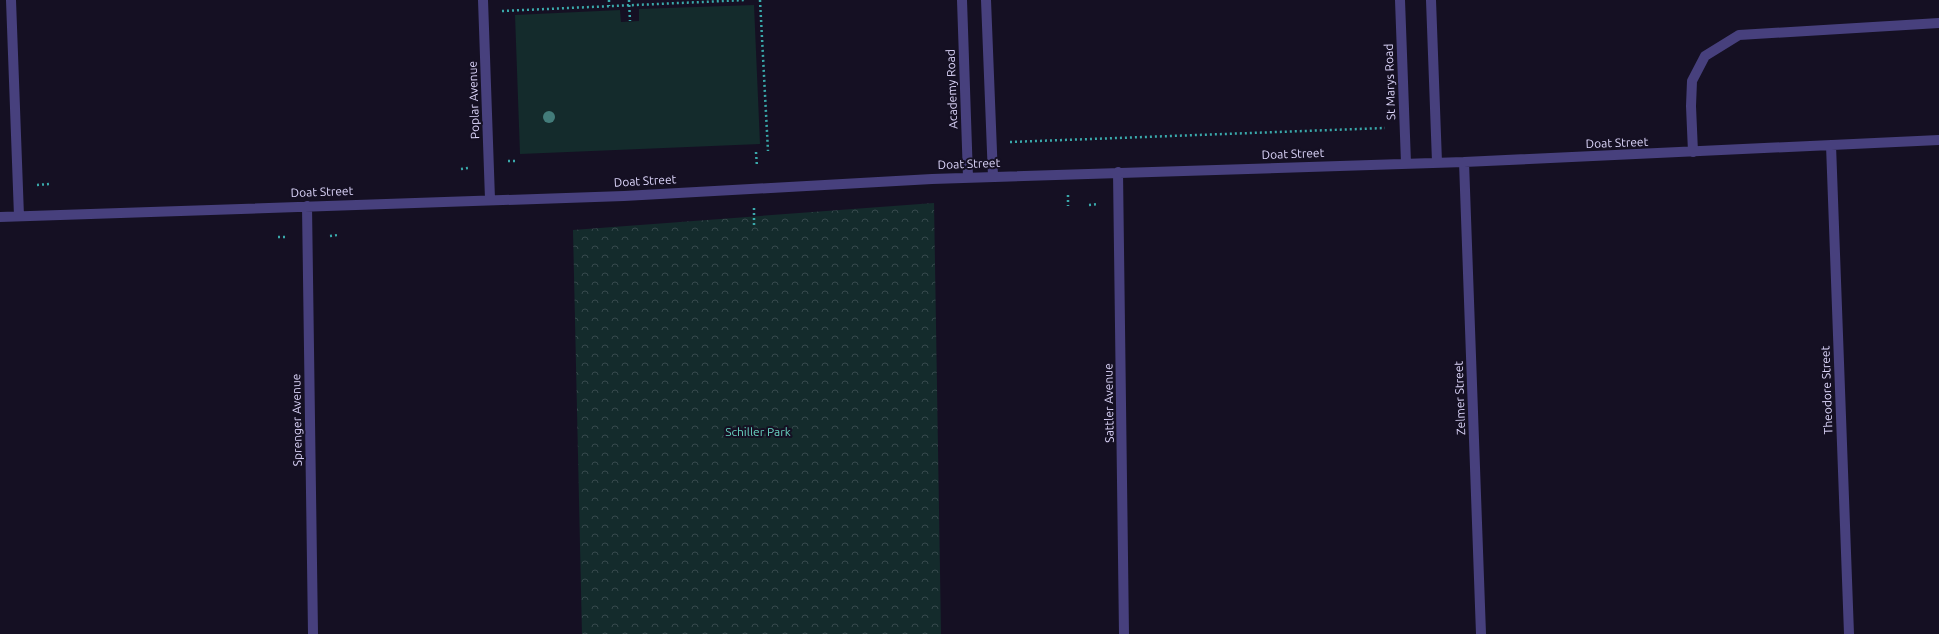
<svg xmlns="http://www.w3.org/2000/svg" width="1939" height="634" viewBox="0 0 1939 634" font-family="Ubuntu,sans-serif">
<defs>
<pattern id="park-crowns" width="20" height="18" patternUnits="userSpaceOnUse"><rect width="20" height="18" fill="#142b2c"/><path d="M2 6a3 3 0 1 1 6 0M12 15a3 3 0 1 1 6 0" fill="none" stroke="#36494c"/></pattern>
</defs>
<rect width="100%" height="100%" fill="#151023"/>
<!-- green -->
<path fill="#142b2c" d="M754,5L760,144L520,154L515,15L620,10L621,22L639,21V9Z"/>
<!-- park -->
<path fill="url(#park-crowns)" d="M934,203L941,634H582L573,230Z"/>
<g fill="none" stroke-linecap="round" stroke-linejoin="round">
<!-- path -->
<path stroke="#3aa9ab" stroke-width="2.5" stroke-dasharray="2 3" stroke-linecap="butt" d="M609,0V6
M629,0L630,21
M760,0L768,151
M502,11L746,0
M1010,142L1385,128
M756,152L757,167
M508,161H515
M461,169L468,168
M37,185L50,184
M1068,195V206
M1089,205L1099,204
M754,208V227
M330,236L338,235
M278,237H286"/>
<!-- minor -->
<path stroke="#47407d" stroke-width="10" d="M11,0L19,216
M483,0L490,199
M962,0L968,177
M986,0L993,177
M1400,0L1406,163
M1431,0L1437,162
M1831,145L1849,634
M1693,152L1691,106L1692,81L1705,56L1739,35L1939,23
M1464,162L1481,634
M1118,172L1124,634
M307,206L313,634
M0,217L624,196L932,179L1464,162L1939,140"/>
</g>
<!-- trees -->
<circle fill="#437c7a" cx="549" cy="117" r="6"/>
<g text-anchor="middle" stroke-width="4" stroke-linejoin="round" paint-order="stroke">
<!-- street labels -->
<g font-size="12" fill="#ddd6fb" stroke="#151023">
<text transform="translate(1390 82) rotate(-92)" y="4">St Marys Road</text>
<text transform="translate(952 89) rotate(-92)" y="4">Academy Road</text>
<text transform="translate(474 100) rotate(-92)" y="4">Poplar Avenue</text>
<text transform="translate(1617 143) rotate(-2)" y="4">Doat Street</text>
<text transform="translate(1293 154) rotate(-2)" y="4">Doat Street</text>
<text transform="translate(969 164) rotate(-2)" y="4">Doat Street</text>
<text transform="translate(645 181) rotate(-3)" y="4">Doat Street</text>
<text transform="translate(322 192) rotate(-2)" y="4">Doat Street</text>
<text transform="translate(1827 390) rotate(-92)" y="4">Theodore Street</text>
<text transform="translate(1460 398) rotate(-92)" y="4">Zelmer Street</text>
<text transform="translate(1109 403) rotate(-91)" y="4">Sattler Avenue</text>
<text transform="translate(297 420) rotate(-91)" y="4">Sprenger Avenue</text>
</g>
<!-- park labels -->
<g font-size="12" fill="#69d4c2" stroke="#151023">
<text x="758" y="436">Schiller Park</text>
</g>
</g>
</svg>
